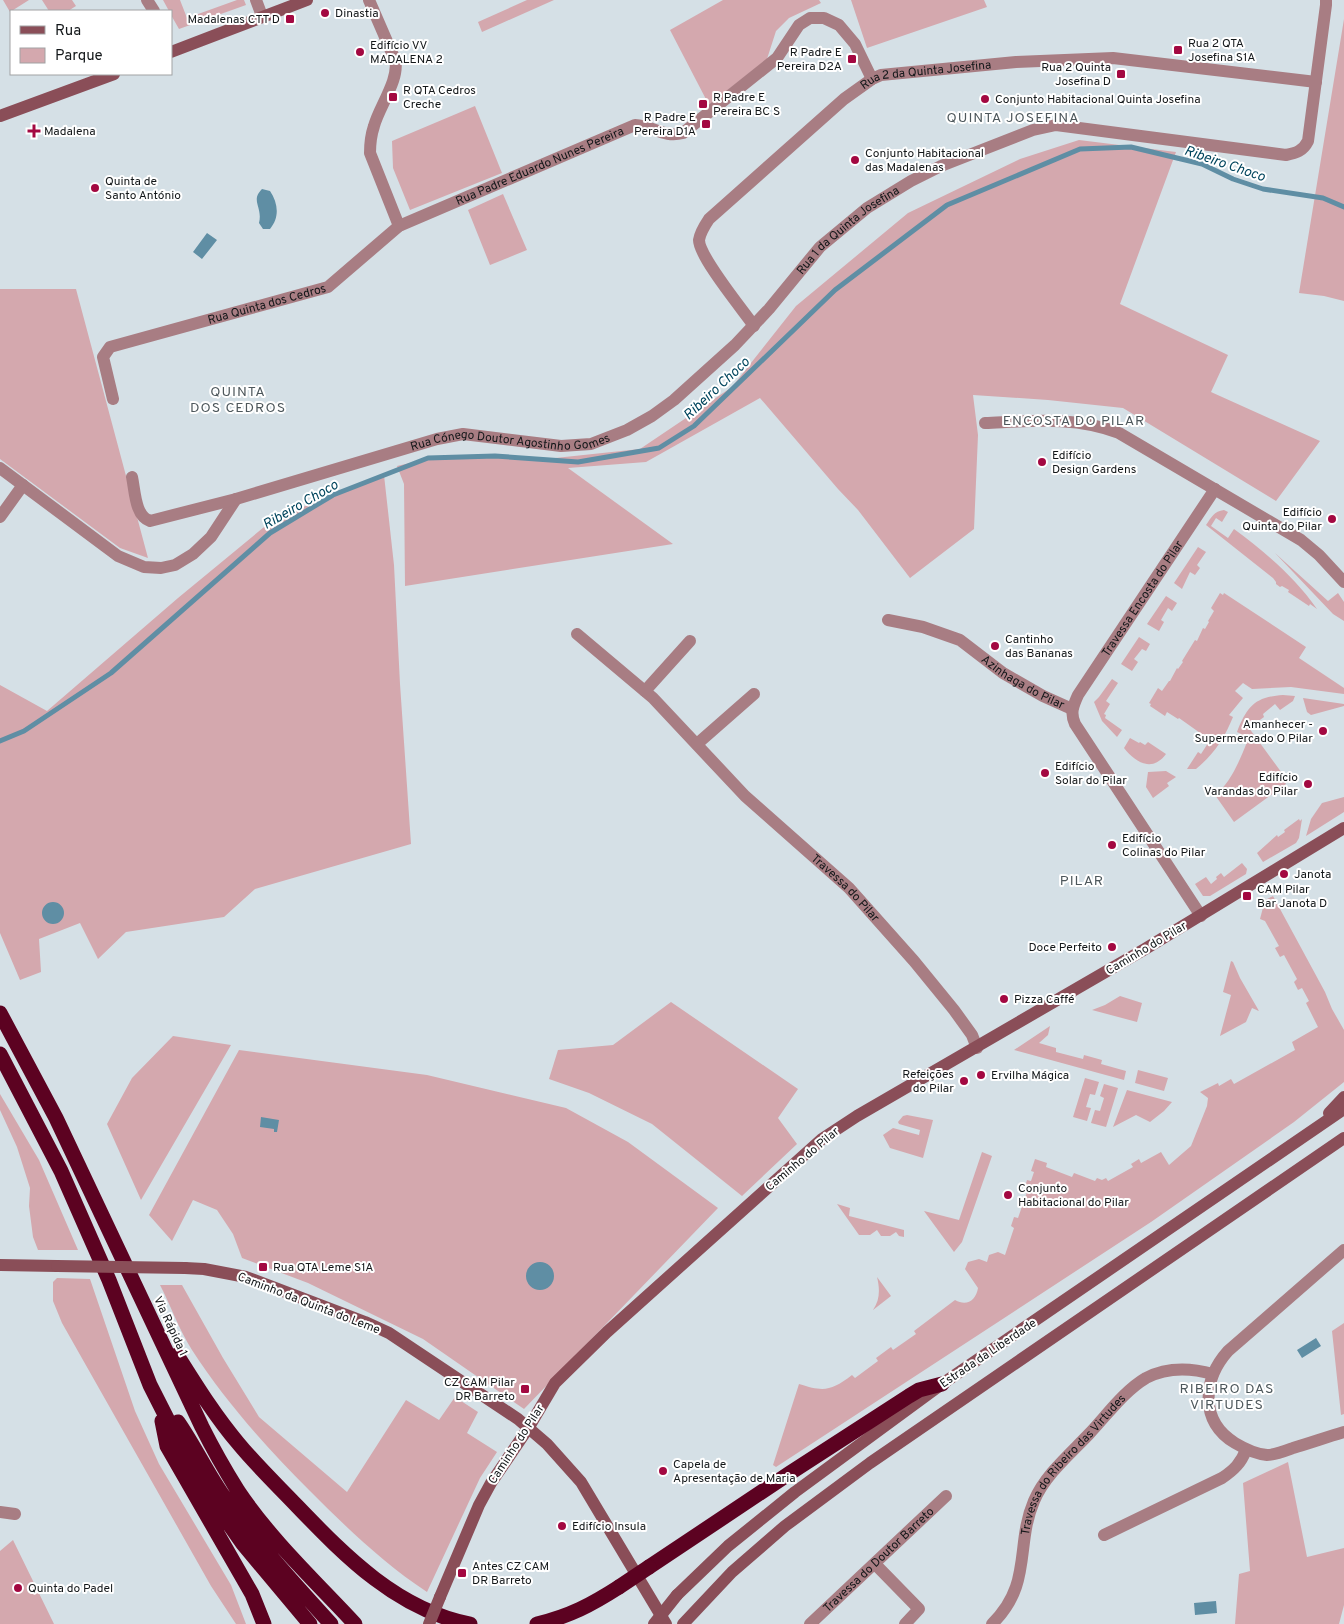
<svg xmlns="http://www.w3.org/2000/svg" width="1344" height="1624" viewBox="0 0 1344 1624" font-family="Overpass,sans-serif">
<rect width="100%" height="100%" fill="#d5e0e6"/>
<!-- green -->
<path fill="#d4a8ae" d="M3,0H29L10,12Z
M42,0H72L76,6L68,11H49Z
M163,0H180L187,18L237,0H244L246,5L179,29L171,15V11H169Z
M527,0H554L482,32L478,22Z
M723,0H819L821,3L789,18L776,31L767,59L709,105L670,30Z
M851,0H984L987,7L867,48Z
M1344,19V301L1324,296L1299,293Z
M475,106L502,173L410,210L393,168L392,141Z
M1079,140L1176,152L1120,304L1228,355L1211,392L1320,441L1276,501L1123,408L1048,400L973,395L978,435L974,529L910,578L858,510L838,489L760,398L646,462L568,468L673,544L405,586L404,484L397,466L440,456L478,455L546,459L640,449L732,387L796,306L908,213L1020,159Z
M503,194L527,250L490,265L468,210Z
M0,289H76L148,558L120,548L0,459Z
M384,475L394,565L400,684L411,844L255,889L224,917L126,932L98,959L80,923L39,939L41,972L20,980L0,933V685L47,711L178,598L275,518Z
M1224,510L1228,512L1222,522L1216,518L1211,526L1228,538L1234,529C1265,552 1295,577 1317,609L1310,604L1309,606L1288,592L1289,590L1282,586L1280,587L1276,584V582L1273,578L1206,525C1211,518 1214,511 1224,510Z
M1198,547L1206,552L1197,565L1200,568L1195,575L1190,572L1182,589L1174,583Z
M1275,553L1328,601L1338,593L1344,602V621L1333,614Z
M1220,593L1223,595L1224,593L1306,647L1299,658L1344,688V694L1291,687L1252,689L1243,683L1235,691L1243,698L1229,715L1233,717C1224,739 1214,754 1196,769H1187L1198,752L1201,754L1210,740L1179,718L1178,719L1167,712L1165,716L1150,706L1151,704L1149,703L1158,688L1162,691L1169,681H1170L1177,668L1178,669L1183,662L1182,661L1195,640L1197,641L1203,628L1205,629L1209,622L1208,621L1214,611L1211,608Z
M1166,596L1177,603L1172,611L1168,608L1161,620L1164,622L1159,631L1147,624Z
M1139,637L1150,644L1146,651L1142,649L1134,659L1138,662L1132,671L1121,664Z
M1112,679L1118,683L1106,701L1110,704L1104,714L1106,715L1105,718L1122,730L1117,737L1102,721L1094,702L1099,697Z
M1283,695L1295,696L1293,701L1280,710L1275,704L1263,714L1264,717L1249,728L1287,780L1285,782L1286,784L1234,822L1215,795C1230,784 1240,760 1247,742L1239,739L1241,734L1237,732C1247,707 1254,697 1283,695Z
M1303,698L1344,704V706L1311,715L1307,712Z
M1130,738L1139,743L1140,742L1145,745L1148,742L1166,754C1152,773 1135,762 1124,748Z
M1166,771L1176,777L1167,783L1169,786L1153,798L1146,787L1148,772Z
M1344,797V812L1306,836L1311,819L1322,803Z
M1299,819L1300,821L1302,819L1299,838L1296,843L1263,862L1257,853L1277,835L1278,837L1285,832L1284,830Z
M1242,863L1247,869L1246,874L1210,896H1203L1195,884L1206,877L1211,884L1217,879L1216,877L1221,873L1224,877Z
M1273,896L1325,992L1332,1009L1344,1030V1082L1294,1122L1151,1222L776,1467L773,1465L799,1384C824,1392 831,1391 852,1375L855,1378L878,1361L876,1358L891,1347L893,1350L916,1334L914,1331L955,1300C967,1307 976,1300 978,1288L965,1269L968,1262L979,1259L987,1262L989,1255L998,1252L1005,1255L1014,1228L1011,1226L1014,1217L1018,1218L1027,1192L1024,1190L1027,1180L1031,1181L1034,1172L1031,1171L1035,1159L1047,1163L1046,1167L1072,1177L1074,1173L1095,1181L1097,1178L1102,1180L1106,1178L1108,1181L1133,1167L1131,1164L1139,1159L1141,1163L1161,1152L1169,1165L1191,1146L1207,1106L1208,1098L1200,1092L1218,1083L1219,1086L1231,1079L1234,1084L1295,1050L1292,1042L1318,1027L1306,1003L1309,1001L1302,988L1298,990L1294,982L1297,979L1284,955L1280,957L1275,948L1279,946L1265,921L1260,919L1265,900Z
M1231,961L1233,962L1240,978L1259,1011L1252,1008L1246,1022L1220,1036L1231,995L1223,992Z
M1120,996L1142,1003L1137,1022L1092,1010L1105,1005Z
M671,1002L798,1089L778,1118L797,1144L742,1196L652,1124L589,1093L549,1079L558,1050L613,1045Z
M1050,1026L1048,1035L1039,1043L1056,1048V1052L1083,1059L1084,1055L1102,1060L1101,1064L1126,1071L1124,1080L1014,1050Z
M173,1036L231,1045L141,1200L107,1124L132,1078Z
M239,1050L427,1075L566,1108L628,1142L718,1208L524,1409L423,1339L308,1283L242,1258L233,1234L217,1210L193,1200L172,1241L149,1215Z
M1138,1070L1168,1078L1164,1091L1135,1083Z
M1085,1078L1099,1082L1095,1095L1090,1094L1086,1107L1091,1108L1087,1121L1073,1117Z
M1104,1084L1118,1088L1106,1127L1091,1123L1095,1110L1100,1111L1104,1098L1100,1096Z
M1127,1090L1172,1102L1164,1111L1150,1122L1136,1115L1113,1127Z
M0,1094L39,1160L78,1250H38L33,1237L29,1206L30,1188L17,1147L0,1110Z
M907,1115L933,1120L923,1158L890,1148L883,1135L893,1128L919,1135L920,1130L899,1124L898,1122L903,1116Z
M982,1152L992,1156L962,1242L954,1252L924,1211L959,1220Z
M837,1204L850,1208L849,1216L904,1230V1237L899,1236L896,1232L890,1236H881L877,1230L870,1235H859Z
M877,1277L891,1296L873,1310C880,1300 880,1289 877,1277Z
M57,1278L90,1279L135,1411L159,1464L231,1585L246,1624H236L211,1586L62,1323L53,1301V1282Z
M160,1285H182L223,1358L259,1417L347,1492L406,1400L439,1420L455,1397L478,1412L467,1433L497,1452L480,1478L427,1592C383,1563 346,1527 309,1490C266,1447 225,1401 192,1350C179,1330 171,1306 160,1285Z
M1344,1323V1414L1341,1415L1332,1331Z
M1288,1462L1307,1557L1344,1548V1605L1339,1624H1235L1239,1574L1250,1571L1243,1483Z
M13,1540L54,1624H0V1551Z"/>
<!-- water -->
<path fill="#5f8ea4" d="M262,189L270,191C278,203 280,217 270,229H263L259,223C263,207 250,201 262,189Z
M207,233L217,240L202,259L193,252Z
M42 913a11 11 0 1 1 22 0a11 11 0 1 1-22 0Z
M261,1117L279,1120L277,1132H274V1129L260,1127Z
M526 1276a14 14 0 1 1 28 0a14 14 0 1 1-28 0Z
M1316,1338L1321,1346L1302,1358L1297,1350Z
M1216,1601L1217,1613L1195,1615L1194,1603Z"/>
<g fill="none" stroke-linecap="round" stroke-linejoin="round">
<!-- stream -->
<path stroke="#5f8ea4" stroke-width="5" d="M0,741L24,731L111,673L270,533L333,495L428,458L495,456L578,462L659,448L694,426L835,290L947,205L1080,149L1131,147L1202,164L1233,179L1263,189L1323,198L1344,207"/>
<!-- street -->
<g stroke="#a87d83" stroke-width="12">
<path d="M147,0L154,11"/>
<path d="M256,0L262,16"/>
<path d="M369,0L395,60C400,79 379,107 374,126C371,135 370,144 370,153L399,226"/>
<path id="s1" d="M754,326C743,310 699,257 699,240C700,233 705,225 709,219L844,99L872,79L881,75L1016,62L1113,58L1316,82"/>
<path id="s2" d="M113,399L103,357L110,347L328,287L399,226L635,125C654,126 663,138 683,133L777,58L799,25L810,18H824L839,25L855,44L872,79"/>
<path d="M985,423C1031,421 1076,416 1119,433L1301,540L1319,555L1344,582"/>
<path d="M0,468L118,556L144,567L161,568L175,565L193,554L211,537L236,499"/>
<path id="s3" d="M132,477C135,491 135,516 150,521L236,499L437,439L463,434L561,446L591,444L627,430L652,416L674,400L735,345L769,309L820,247L867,208L911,181L941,166L1033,130L1056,125L1286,155C1296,153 1303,151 1308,141L1326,5V0"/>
<path d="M0,517L23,485"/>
<path id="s4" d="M888,620L923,627L960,640L1003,673L1043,696L1072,709"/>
<path id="s5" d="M577,634L653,698L745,796L849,888L914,961L954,1010L972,1035L977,1048"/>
<path d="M645,691L690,641"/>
<path d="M697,744L754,694"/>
<path id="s6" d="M1201,916L1075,724C1070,713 1073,706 1078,695L1215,489"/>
<path d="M1344,1250L1228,1351C1203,1379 1199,1421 1235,1443C1245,1449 1255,1454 1267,1455C1275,1455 1285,1451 1293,1448C1310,1443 1327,1437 1344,1432"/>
<path d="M0,1512L15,1514"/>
<path d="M1104,1535L1222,1478C1234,1470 1241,1463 1246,1450"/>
<path d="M875,1564L919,1609L905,1624"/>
<path id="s7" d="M810,1624L946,1496"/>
<path id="s8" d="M992,1624C1033,1584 1015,1545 1034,1501C1045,1475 1070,1454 1089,1434C1107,1415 1124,1391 1146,1378C1167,1367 1191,1368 1213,1374"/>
</g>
<!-- secondary -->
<path stroke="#8a4e58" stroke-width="12" d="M171,52L307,0
M0,116L114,74
M1329,1113L1344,1097
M0,1265L57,1266
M185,1268L204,1269L246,1277L365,1322L389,1333L518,1419L547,1444L581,1482L666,1624
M677,1595L728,1546L795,1492L942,1384L1344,1109
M440,1597L479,1505L491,1483L529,1427L555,1383L607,1332L822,1139L857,1116L1145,949L1344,828
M683,1624L732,1572L785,1526L870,1463L1344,1138"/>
<!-- highway -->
<path stroke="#5c0221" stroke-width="15" d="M0,1013L56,1118L202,1427C213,1449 225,1470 238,1491C271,1540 315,1581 355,1624
M0,1054L61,1171L109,1280L150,1385L188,1460L210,1497L243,1544L310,1624
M177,1355C196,1385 215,1416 238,1443C256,1465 277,1485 297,1506C346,1557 398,1610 470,1624
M162,1421L167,1446L252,1594L264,1624
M178,1422C194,1445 206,1471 222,1494C255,1541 293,1582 331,1624
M649,1567L790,1473L909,1396L919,1390L942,1384
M537,1624C570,1616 591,1605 619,1587"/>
<!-- secondary-bridge -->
<path stroke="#8a4e58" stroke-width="12" d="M57,1266L185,1268
M429,1624L440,1597
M654,1624L677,1595"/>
<!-- highway-bridge -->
<path stroke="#5c0221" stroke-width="15" d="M619,1587L649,1567"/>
</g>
<!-- markers -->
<g fill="#a30841" stroke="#fff" stroke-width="2">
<circle cx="325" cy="13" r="5"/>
<rect x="285" y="14" width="10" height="10" rx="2.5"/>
<rect x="1173" y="45" width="10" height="10" rx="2.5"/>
<circle cx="360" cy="52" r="5"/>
<rect x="847" y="54" width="10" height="10" rx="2.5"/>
<rect x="1116" y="69" width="10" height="10" rx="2.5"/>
<rect x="388" y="92" width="10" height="10" rx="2.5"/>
<circle cx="985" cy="99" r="5"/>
<rect x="698" y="99" width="10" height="10" rx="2.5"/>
<rect x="701" y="119" width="10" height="10" rx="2.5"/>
<path d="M31.5 123.5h5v5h5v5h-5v5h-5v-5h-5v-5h5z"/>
<circle cx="855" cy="160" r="5"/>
<circle cx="95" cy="188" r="5"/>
<circle cx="1042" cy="462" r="5"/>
<circle cx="1332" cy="519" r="5"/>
<circle cx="995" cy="646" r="5"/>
<circle cx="1323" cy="731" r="5"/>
<circle cx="1045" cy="773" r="5"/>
<circle cx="1308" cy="784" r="5"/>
<circle cx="1112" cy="845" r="5"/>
<circle cx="1284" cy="874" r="5"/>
<rect x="1242" y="891" width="10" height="10" rx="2.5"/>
<circle cx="1112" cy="947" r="5"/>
<circle cx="1004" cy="999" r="5"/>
<circle cx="981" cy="1075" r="5"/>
<circle cx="964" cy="1081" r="5"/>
<circle cx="1008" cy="1195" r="5"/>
<rect x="258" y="1262" width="10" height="10" rx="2.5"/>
<rect x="520" y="1384" width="10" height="10" rx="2.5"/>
<circle cx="663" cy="1471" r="5"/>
<circle cx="562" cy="1526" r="5"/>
<rect x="457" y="1568" width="10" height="10" rx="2.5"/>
<circle cx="18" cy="1588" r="5"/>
</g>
<g text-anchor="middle" stroke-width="4" stroke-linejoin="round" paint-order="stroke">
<!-- poi labels -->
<g font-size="12" fill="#131719" stroke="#fff" text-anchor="start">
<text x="335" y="17">Dinastia</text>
<text x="280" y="23" text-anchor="end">Madalenas CTT D</text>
<text x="1188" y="47">Rua 2 QTA<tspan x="1188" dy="14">Josefina S1A</tspan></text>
<text x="370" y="49">Edifício VV<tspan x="370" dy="14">MADALENA 2</tspan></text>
<text x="842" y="56" text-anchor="end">R Padre E<tspan x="842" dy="14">Pereira D2A</tspan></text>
<text x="1111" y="71" text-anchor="end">Rua 2 Quinta<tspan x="1111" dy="14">Josefina D</tspan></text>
<text x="403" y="94">R QTA Cedros<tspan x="403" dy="14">Creche</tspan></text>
<text x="713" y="101">R Padre E<tspan x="713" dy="14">Pereira BC S</tspan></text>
<text x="995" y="103">Conjunto Habitacional Quinta Josefina</text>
<text x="696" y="121" text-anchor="end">R Padre E<tspan x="696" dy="14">Pereira D1A</tspan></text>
<text x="44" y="135">Madalena</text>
<text x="865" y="157">Conjunto Habitacional<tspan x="865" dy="14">das Madalenas</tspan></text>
<text x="105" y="185">Quinta de<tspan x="105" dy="14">Santo António</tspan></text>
<text x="1052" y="459">Edifício<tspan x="1052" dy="14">Design Gardens</tspan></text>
<text x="1322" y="516" text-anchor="end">Edifício<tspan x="1322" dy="14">Quinta do Pilar</tspan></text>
<text x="1005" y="643">Cantinho<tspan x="1005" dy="14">das Bananas</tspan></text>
<text x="1313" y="728" text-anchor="end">Amanhecer -<tspan x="1313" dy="14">Supermercado O Pilar</tspan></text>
<text x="1055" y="770">Edifício<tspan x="1055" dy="14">Solar do Pilar</tspan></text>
<text x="1298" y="781" text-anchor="end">Edifício<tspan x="1298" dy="14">Varandas do Pilar</tspan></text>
<text x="1122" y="842">Edifício<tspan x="1122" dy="14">Colinas do Pilar</tspan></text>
<text x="1294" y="878">Janota</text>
<text x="1257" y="893">CAM Pilar<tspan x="1257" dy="14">Bar Janota D</tspan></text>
<text x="1102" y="951" text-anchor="end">Doce Perfeito</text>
<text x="1014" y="1003">Pizza Caffé</text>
<text x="954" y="1078" text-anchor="end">Refeições<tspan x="954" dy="14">do Pilar</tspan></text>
<text x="991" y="1079">Ervilha Mágica</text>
<text x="1018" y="1192">Conjunto<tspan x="1018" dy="14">Habitacional do Pilar</tspan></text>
<text x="273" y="1271">Rua QTA Leme S1A</text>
<text x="515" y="1386" text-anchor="end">CZ CAM Pilar<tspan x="515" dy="14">DR Barreto</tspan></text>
<text x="673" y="1468">Capela de<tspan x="673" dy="14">Apresentação de Maria</tspan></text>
<text x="572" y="1530">Edifício Insula</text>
<text x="472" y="1570">Antes CZ CAM<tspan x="472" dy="14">DR Barreto</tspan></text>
<text x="28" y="1592">Quinta do Padel</text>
</g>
<!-- street labels -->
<g font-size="12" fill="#131719" stroke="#fff">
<text dy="4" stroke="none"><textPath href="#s1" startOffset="395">Rua 2 da Quinta Josefina</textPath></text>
<text dy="4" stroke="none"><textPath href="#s2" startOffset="528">Rua Padre Eduardo Nunes Pereira</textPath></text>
<text dy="4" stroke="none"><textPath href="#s3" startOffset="842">Rua 1 da Quinta Josefina</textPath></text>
<text dy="4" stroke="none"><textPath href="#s2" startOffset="218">Rua Quinta dos Cedros</textPath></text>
<text dy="4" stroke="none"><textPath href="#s3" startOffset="422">Rua Cónego Doutor Agostinho Gomes</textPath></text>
<text dy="4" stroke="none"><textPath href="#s6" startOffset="376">Travessa Encosta do Pilar</textPath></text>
<text dy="4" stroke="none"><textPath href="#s4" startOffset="151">Azinhaga do Pilar</textPath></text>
<text dy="4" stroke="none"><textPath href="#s5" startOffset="370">Travessa do Pilar</textPath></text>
<text transform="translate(1146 948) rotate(-31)" y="4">Caminho do Pilar</text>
<text transform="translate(802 1159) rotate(-40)" y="4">Caminho do Pilar</text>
<text transform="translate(309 1303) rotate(21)" y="4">Caminho da Quinta do Leme</text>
<text transform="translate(171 1326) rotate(65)" y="4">Via Rápida 1</text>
<text transform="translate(988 1353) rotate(-34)" y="4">Estrada da Liberdade</text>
<text transform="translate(516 1444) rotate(-57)" y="4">Caminho do Pilar</text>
<text dy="4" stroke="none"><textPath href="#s8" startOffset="184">Travessa do Ribeiro das Virtudes</textPath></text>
<text dy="4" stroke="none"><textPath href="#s7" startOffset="94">Travessa do Doutor Barreto</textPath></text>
</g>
<!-- neighbourhood labels -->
<g font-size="14" letter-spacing="1" fill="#4d575b" stroke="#fff">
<text x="1013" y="122">QUINTA JOSEFINA</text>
<text x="238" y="396">QUINTA<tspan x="238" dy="16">DOS CEDROS</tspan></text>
<text x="1074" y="425">ENCOSTA DO PILAR</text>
<text x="1082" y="885">PILAR</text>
<text x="1227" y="1393">RIBEIRO DAS<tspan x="1227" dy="16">VIRTUDES</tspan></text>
</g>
<!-- water labels -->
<g font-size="14" font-style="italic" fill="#00455d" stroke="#fff">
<text transform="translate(1225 163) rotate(19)" y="5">Ribeiro Choco</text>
<text transform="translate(716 388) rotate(-43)" y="5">Ribeiro Choco</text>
<text transform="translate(300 504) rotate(-30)" y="5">Ribeiro Choco</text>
</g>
</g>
<!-- legend -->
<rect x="10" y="10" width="162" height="65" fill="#ffffff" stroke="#a1a2a3"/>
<rect x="20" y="26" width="25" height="8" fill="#8a4e58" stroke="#a1a2a3"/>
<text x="55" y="35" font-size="15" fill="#131719">Rua</text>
<rect x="20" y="48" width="25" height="15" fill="#d4a8ae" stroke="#a1a2a3"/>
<text x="55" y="60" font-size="15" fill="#131719">Parque</text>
</svg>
